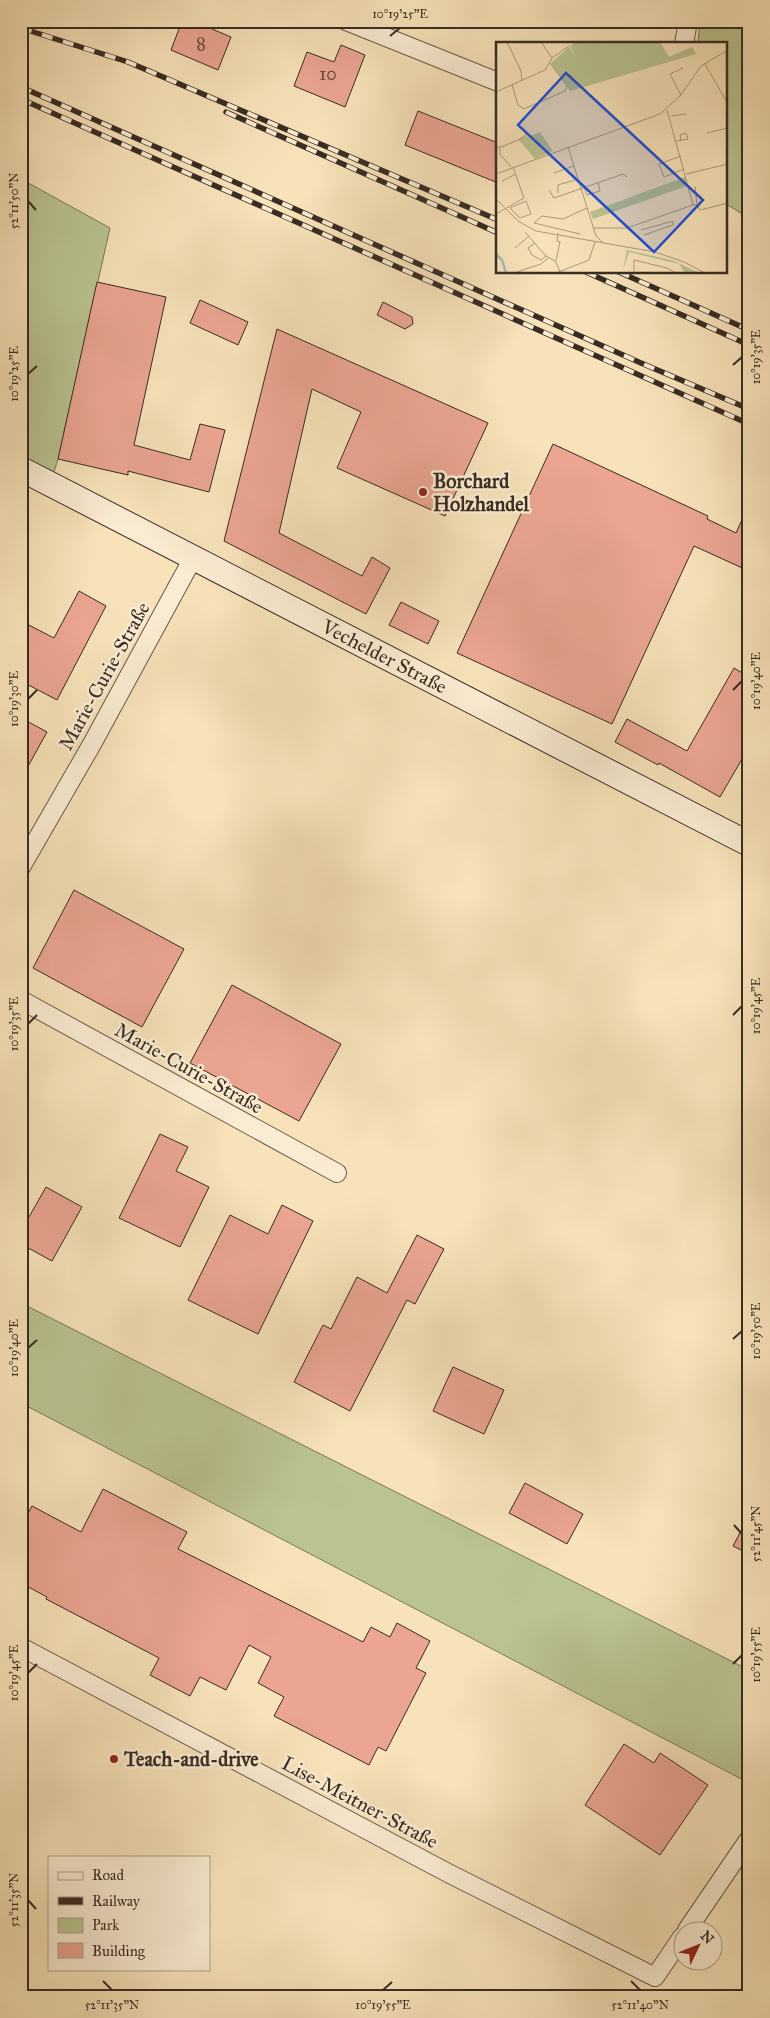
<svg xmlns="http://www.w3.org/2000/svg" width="770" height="2018" viewBox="0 0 770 2018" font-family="'IM FELL Great Primer',serif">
<rect width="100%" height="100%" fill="#f7e2b9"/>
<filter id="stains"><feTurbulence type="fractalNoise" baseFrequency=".004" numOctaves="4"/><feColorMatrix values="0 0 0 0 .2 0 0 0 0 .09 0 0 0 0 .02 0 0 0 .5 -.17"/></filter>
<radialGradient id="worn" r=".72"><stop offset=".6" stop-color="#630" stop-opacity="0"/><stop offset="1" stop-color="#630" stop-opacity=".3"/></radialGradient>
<!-- green -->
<path fill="#bac491" stroke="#79785a" d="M700,21H749V218L726,204V44H698Z
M21,179L110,228L58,459L54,472L38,477L21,469Z
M21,1303L749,1670V1783L21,1403Z"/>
<!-- building -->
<path fill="#eba592" stroke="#382c23" d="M182,21H193L231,37L218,70L171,50Z
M341,45L365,55L345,107L294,86L307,52L334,62Z
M418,111L498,143V183L405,145Z
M97,282L166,297L134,445L190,460L200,424L225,430L209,492L128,471V475L58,459Z
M200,300L248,322L238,345L190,323Z
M383,302L412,317L413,324L405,329L377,315Z
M277,329L488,423L445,516L337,468L361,412L312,389L279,533L362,576L372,557L390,568L366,614L224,541Z
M553,444L708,516L707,519L736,533L749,504V571L694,546L612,724L457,653Z
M79,591L106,606L57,700L21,681V621L54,638Z
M401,602L439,621L428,644L389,625Z
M734,668L749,677V747L720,797L659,763L658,765L615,742L627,719L687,751Z
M21,718L47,732L21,779Z
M74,890L184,949L142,1027L33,968Z
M232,985L341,1044L299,1121L190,1063Z
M160,1134L188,1147L176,1171L209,1187L180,1247L119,1218Z
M46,1187L82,1207L52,1261L21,1244V1231Z
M282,1205L313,1221L258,1334L188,1300L230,1215L268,1234Z
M417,1235L444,1249L415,1304L407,1300L350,1411L294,1382L323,1325L331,1329L357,1277L387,1293Z
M453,1367L504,1390L484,1434L433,1411Z
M525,1483L583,1514L567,1544L509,1513Z
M103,1489L187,1532L178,1549L363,1642L371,1627L390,1637L397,1623L430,1641L416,1668L426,1673L386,1751L378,1747L369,1765L274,1716L284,1697L258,1683L271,1657L249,1645L226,1690L200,1677L190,1696L150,1675L159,1658L46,1599L47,1597L21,1583V1527L32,1506L81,1532Z
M749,1516V1554L733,1546Z
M624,1744L654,1763L660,1753L708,1785L660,1855L585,1805Z"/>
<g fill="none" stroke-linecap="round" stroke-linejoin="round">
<defs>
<path id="street" d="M346,21L498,82
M684,44L688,21
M21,867L92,744L193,558
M21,1000L337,1173
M21,1647L450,1874L655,1977L682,1937
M687,1930L749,1839"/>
<g id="secondary">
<path id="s1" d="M21,469L749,844"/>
</g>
</defs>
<!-- street casing -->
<use href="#street" stroke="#685a48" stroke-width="20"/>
<!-- secondary casing -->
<use href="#secondary" stroke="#382c23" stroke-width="26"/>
<!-- street -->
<use href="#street" stroke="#faecd2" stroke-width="18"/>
<!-- secondary -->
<use href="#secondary" stroke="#faecd2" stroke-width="24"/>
<defs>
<path id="rail" d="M21,28L128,62L498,220
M21,87L641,363L749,409
M21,99L749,424
M226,112L498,233
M586,272L749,345
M619,272L749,330"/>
</defs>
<!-- rail casing -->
<use href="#rail" stroke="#382c23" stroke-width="5.5"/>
<!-- rail -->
<use href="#rail" stroke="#faecd2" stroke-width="4" stroke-dasharray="11" stroke-linecap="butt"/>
</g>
<!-- ticks -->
<path fill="none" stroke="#382c23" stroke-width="2" d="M390,36L400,28M28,201L36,210M733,365L742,357M28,374L37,366M733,690L742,681M28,699L37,690M733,1015L742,1006M28,1024L37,1015M733,1339L742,1331M28,1348L37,1340M734,1525L742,1534M733,1664L742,1655M28,1673L37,1664M28,1900L36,1909M103,1981L112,1990M631,1981L640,1990M383,1990L392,1982"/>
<!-- markers -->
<g fill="#8f2418" stroke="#faecd2" stroke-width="2">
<circle cx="423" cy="492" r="5"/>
<circle cx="114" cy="1759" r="5"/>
</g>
<g text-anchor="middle" stroke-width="5" stroke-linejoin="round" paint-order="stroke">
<!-- number labels -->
<g font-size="18" fill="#654a3f">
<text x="201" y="50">8</text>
<text x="328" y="80">10</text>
</g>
<!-- poi labels -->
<g font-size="20" font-weight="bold" fill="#382c23" stroke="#faecd2" text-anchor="start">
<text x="433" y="488">Borchard<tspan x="433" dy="23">Holzhandel</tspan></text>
<text x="124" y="1766">Teach-and-drive</text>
</g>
<!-- street labels -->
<g font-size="20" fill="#382c23" stroke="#faecd2">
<text dy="7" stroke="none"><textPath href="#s1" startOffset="409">Vechelder Straße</textPath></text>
<text transform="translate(104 676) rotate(-61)" y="7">Marie-Curie-Straße</text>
<text transform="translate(189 1068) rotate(29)" y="7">Marie-Curie-Straße</text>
<text transform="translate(360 1802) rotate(28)" y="7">Lise-Meitner-Straße</text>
</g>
</g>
<!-- overview -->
<g transform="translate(496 42)">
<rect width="231" height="231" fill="#f7e2b9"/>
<path d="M80,0H164L173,15L196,5L200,12L74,49L55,21L73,5L79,14L74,4ZM44,90L57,109L39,117L23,98ZM189,135L191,144L97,177L94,170ZM131,208L175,218L204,231H189L183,222L133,210L127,228Z" fill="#bac491"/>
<path fill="none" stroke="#a2bbba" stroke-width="2.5" d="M0,212L6,218L10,231"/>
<path fill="none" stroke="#ab997d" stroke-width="1" d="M11,0L25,29L26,39M45,0L56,16M209,22L232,62M16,43L22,63L28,67L69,49L71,44L54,21M0,50L49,28L56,16L73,4M185,53L174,32L187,26M171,68L197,163M175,74L190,72M211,91L232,86M181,99L192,97L190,91L184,93L185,99M4,105V112L15,125M72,105L100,194L107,201M0,106L8,104L31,94V91L23,98M185,114L163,122L168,135L188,127M58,131L78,124M0,132L164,72L184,54L205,24L232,8M190,132L232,122M6,139L20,132M199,144L201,163M88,145L91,153L104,149L102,141M53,148L58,156L127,132L131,135M62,151V143L82,137M0,157L22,179L40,189L159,210L188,220L209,231M30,159L35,172L24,176L14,166ZM197,163H201L204,168L232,161M0,172L28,156L17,125M98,186H131L197,163M145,188L177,179V183L148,193M29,190L50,214L59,219L64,229M84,192L38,181L46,174L67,177L91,166M39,201L32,206L36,213L45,218L50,214M19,206L33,194M60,219L64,200L61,199L62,191M21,230L45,222L52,216M60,231L93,218L99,200M138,231V218L171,226L180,231"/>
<path fill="#1d4ed8" fill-opacity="0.15" stroke="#1d4ed8" stroke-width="2.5" d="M70,31L207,158L158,210L22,83Z"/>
<rect width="231" height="231" fill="none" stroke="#382c23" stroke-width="2.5"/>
</g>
<!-- margin -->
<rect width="770" height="2018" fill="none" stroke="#f7e2b9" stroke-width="55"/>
<!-- legend -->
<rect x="48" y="1856" width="162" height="115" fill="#faecd2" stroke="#ac9f8c"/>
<rect x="58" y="1872" width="25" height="8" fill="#faecd2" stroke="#ac9f8c"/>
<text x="92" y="1880" font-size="15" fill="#382c23">Road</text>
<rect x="58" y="1897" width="25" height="8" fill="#382c23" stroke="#ac9f8c"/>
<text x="92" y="1906" font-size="15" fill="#382c23">Railway</text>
<rect x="58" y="1918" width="25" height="15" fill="#bac491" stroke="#ac9f8c"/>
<text x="92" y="1930" font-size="15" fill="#382c23">Park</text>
<rect x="58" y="1943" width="25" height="15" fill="#eba592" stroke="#ac9f8c"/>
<text x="92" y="1956" font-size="15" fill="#382c23">Building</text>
<!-- north arrow -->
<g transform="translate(698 1946) rotate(47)"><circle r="24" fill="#faecd2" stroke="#ac9f8c"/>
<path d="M0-4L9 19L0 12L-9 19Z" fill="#8f2418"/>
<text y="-8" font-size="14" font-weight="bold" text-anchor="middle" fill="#382c23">N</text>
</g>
<rect x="28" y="28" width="714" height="1962" fill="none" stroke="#382c23" stroke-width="2"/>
<g font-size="12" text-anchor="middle" fill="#382c23">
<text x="400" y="18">10°19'25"E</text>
<text transform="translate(14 201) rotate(-90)" y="4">52°11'50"N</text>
<text transform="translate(756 357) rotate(-90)" y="4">10°19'35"E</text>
<text transform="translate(14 374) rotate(-90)" y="4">10°19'25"E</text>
<text transform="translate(756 681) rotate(-90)" y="4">10°19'40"E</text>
<text transform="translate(14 699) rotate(-90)" y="4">10°19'30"E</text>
<text transform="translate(756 1006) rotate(-90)" y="4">10°19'45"E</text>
<text transform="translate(14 1024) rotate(-90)" y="4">10°19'35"E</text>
<text transform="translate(756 1331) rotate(-90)" y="4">10°19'50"E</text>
<text transform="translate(14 1348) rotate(-90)" y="4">10°19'40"E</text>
<text transform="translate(756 1534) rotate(-90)" y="4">52°11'45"N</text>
<text transform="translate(756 1655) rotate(-90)" y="4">10°19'55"E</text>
<text transform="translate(14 1673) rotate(-90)" y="4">10°19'45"E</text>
<text transform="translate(14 1900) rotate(-90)" y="4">52°11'35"N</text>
<text x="112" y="2009">52°11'35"N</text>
<text x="383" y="2009">10°19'55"E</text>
<text x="640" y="2009">52°11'40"N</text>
</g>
<rect width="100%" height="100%" filter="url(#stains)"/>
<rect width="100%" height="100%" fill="url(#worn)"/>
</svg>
